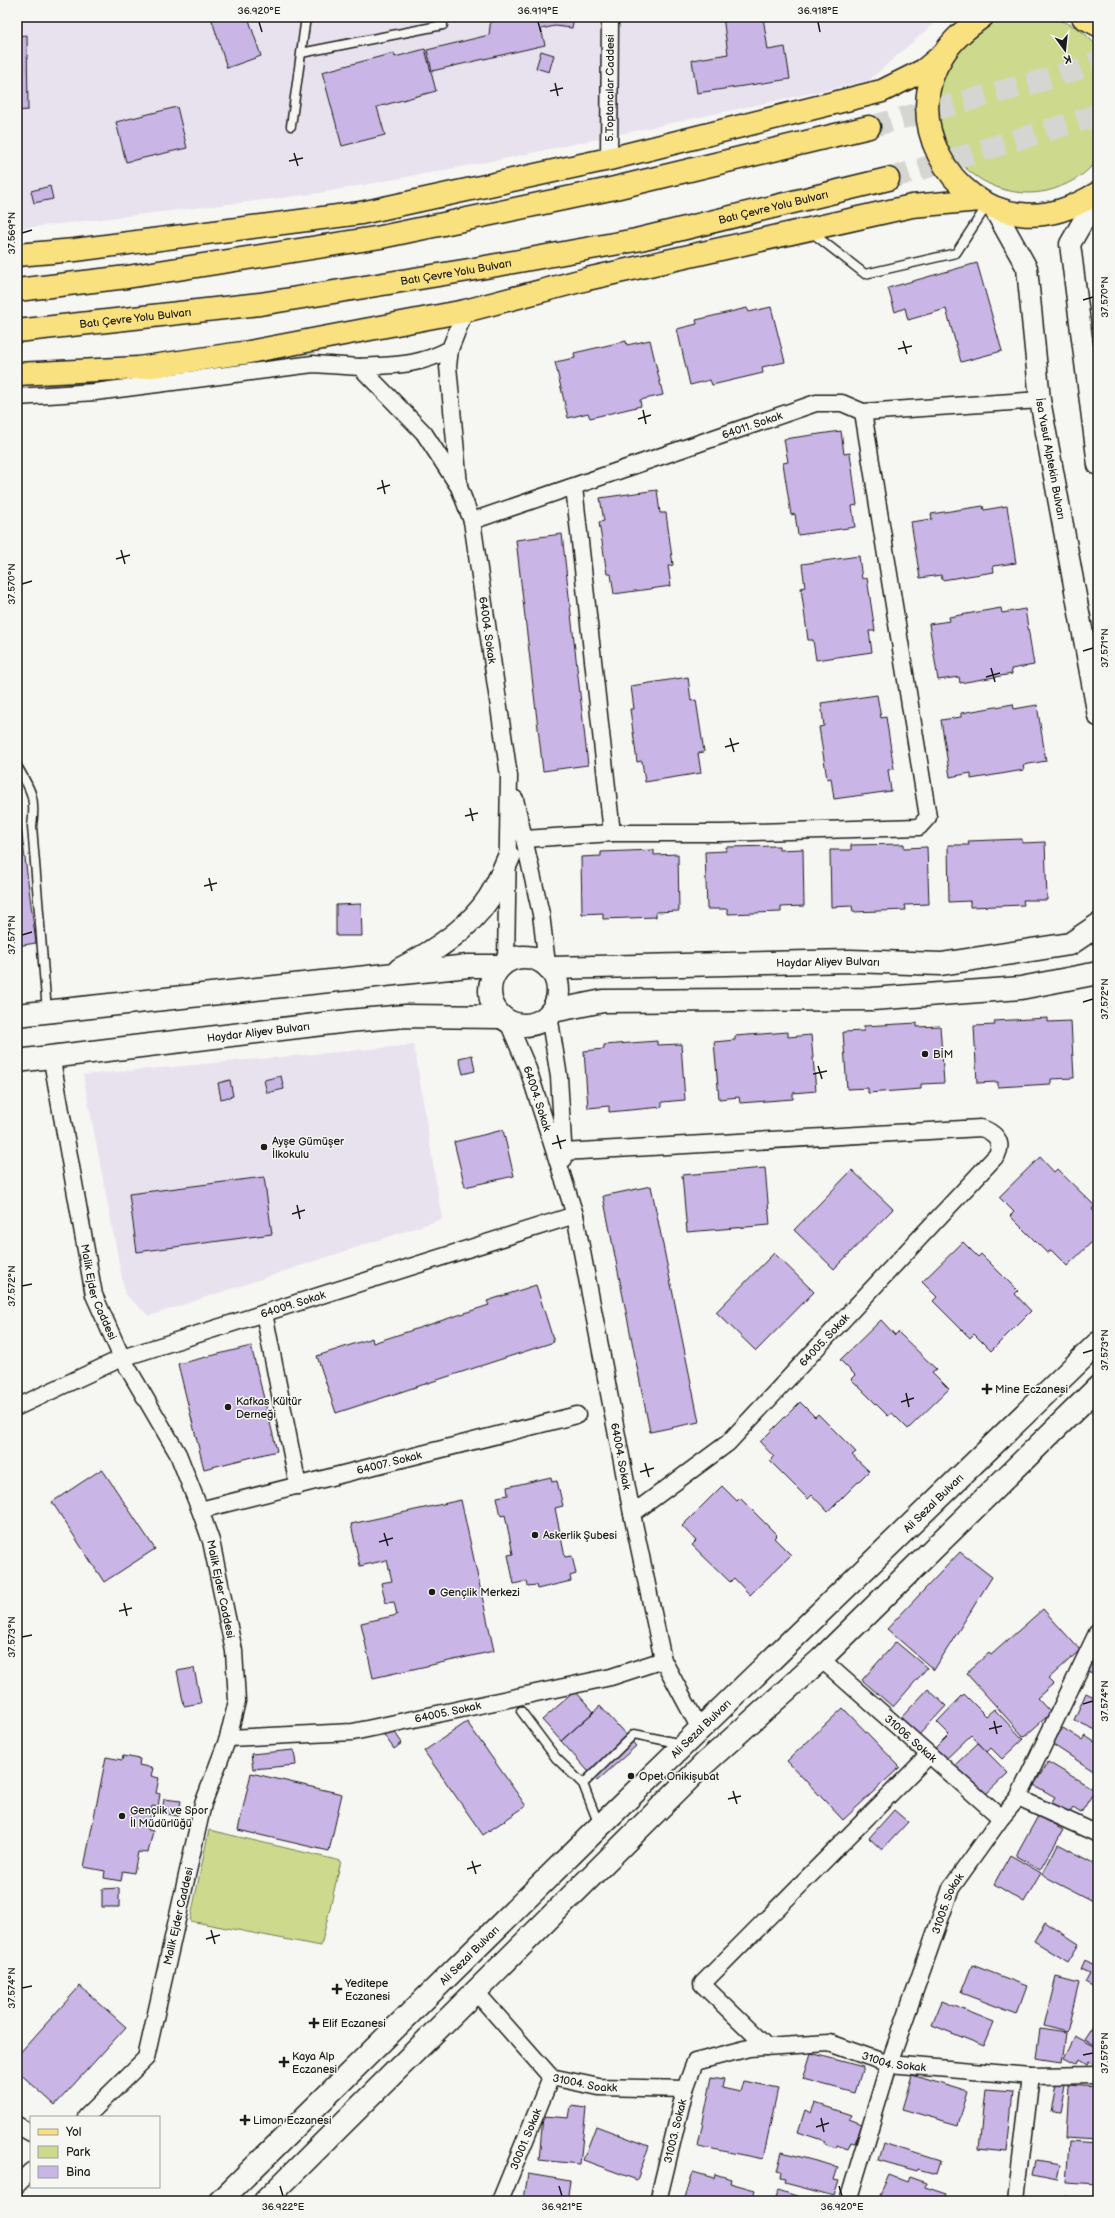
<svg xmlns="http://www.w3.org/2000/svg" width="1115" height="2218" viewBox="0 0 1115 2218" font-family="'Balsamiq Sans',sans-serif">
<rect width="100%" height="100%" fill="#f6f6f2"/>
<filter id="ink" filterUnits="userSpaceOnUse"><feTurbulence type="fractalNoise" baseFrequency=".025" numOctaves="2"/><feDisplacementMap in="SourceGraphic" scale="8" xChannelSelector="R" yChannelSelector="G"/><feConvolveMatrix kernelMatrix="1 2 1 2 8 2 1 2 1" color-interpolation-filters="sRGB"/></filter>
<g filter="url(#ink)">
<!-- built -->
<path fill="#e8e2ee" d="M17,17H941L868,81L498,160L314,194L25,228H17Z
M414,1045L442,1219L149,1316L125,1294L83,1075Z"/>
<!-- green -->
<path fill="#cdda8d" stroke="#747b54" d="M1005,17C1044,17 1072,14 1098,48V159C1087,174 1071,183 1054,189C1011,203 961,179 944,137C928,98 945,50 980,27C987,23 997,20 1005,17Z
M209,1830L341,1861L321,1946L190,1921Z"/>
<!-- building -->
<path fill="#c9b5e6" stroke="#1c1c1c" d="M211,17H248L261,56L227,68Z
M491,17H574L572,28L555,26L541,29L545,45L432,71L427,50L489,35Z
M723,17H763L768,50L785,47L790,79L697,93L692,60L728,54Z
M27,35L28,110L17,111V36Z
M425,49L436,91L377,107L385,135L342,146L322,72L394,53L395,57Z
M541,51L554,55L549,72L536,68Z
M177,107L187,148L126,162L116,122Z
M50,186L53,199L34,203L31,191Z
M977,263L1002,351L961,362L946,309L908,320L905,308L895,312L888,288Z
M771,307L785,362L762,367L763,373L712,385L710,380L690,385L677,329L697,324L696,320L747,308L749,312Z
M650,340L663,395L640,400L641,406L590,418L588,413L568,418L555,362L575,358L574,353L626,341L627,345Z
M841,431L844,454L850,453L857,505L852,506L855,527L798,535L795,514L791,515L783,463L788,462L784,439Z
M657,490L660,513H666L673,565L668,566L671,586L614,594L611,574H607L599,522L604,521L600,498Z
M983,506L984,510L1007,506L1016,563L993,566L994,572L942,580L941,575L920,578L911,522L932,519L931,514Z
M562,534L588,765L543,771L516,540Z
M859,556L862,579L867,578L875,631H869L872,652L816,660L813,640H808L801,588L805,587L802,564Z
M1001,608L1002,613L1025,609L1034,665L1011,669L1012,674L960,683L959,677L938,680L929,624L950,621L949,617Z
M688,677L691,701L696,700L704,752L698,753L701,773L645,782L642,761L637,762L630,709H634L631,686Z
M877,695L881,718L886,717L894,769L888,770L891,791L834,799L831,778L827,779L819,727L824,726L821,703Z
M1013,704L1014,709L1037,705L1046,761L1023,765L1024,770L971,779V773L950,777L941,720L961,717V713Z
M17,796L36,943L17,946Z
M1022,839V843L1045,842L1047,900H1023L1024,905L970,907V901L949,902L948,845H969L968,841Z
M904,844V848L927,847L929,904L905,905L906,910L853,912L852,906L831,907L830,850H851V845Z
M779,846V850L803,849L804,906L781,907V912L728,914V909H707L705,852L726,851V847Z
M654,850V855L678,854L679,911L656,912V917L603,919V913L582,914L581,857L601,856V852Z
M361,904L362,936H336V905Z
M1048,1018V1022L1071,1021L1074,1078L1051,1079V1084L998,1087V1082L977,1083L974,1026L995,1025L994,1021Z
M917,1023V1027L940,1026L944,1083L921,1084V1089L868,1093V1088L847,1089L843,1032L864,1031V1026Z
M788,1032V1037L811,1035L816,1091L793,1093V1099L740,1103L739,1097L719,1099L714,1042L735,1040V1036Z
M657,1041V1045L681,1044L685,1100L662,1102V1107L609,1112V1106L588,1108L584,1051L604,1049V1045Z
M472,1055L475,1071L463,1074L459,1058Z
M281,1076L284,1089L267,1093L264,1080Z
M230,1080L233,1096L221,1099L218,1083Z
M503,1130L514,1176L465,1187L454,1142Z
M1040,1157L1054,1172L1057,1169L1095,1206L1092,1209L1098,1216V1236L1067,1266L1051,1250L1047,1253L1010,1216L1014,1212L999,1197Z
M765,1168L770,1225L687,1232L682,1175Z
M852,1170L893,1209L834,1269L794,1230Z
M264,1177L272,1234L137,1252L129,1194Z
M651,1186L699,1422L650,1432L603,1196Z
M963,1242L978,1257L981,1254L1018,1291L1015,1294L1031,1311L991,1351L974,1334L970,1338L933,1301L937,1297L922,1282Z
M774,1253L814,1292L756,1351L716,1312Z
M536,1285L554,1342L336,1413L317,1356L372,1338L373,1343L489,1305L487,1301Z
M881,1320L895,1335L898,1332L936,1369L932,1372L949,1389L908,1429L892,1413L888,1416L851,1379L855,1375L840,1360Z
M251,1346L277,1451L204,1469L178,1364Z
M800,1402L815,1417L818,1414L856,1452L852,1455L869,1471L828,1512L812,1495L808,1499L770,1461L774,1457L760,1442Z
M102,1469L155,1549L104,1582L52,1502Z
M551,1477L552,1482L557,1481L563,1506L555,1508L565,1557L572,1556L576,1574L570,1576L571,1581L537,1589L536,1585L528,1586L527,1581L514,1584L508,1555L513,1554L505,1515L501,1516L497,1497L508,1495L507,1487Z
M722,1486L737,1501L740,1498L777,1535L774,1538L791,1555L750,1595L734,1578L730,1582L692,1545L696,1541L682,1526Z
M461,1500L494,1651L373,1678L361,1623L397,1615L394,1602L386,1603L381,1583L392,1581L387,1560L360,1566L351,1524Z
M960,1552L992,1577L934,1670L887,1629Z
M1043,1609L1080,1650L1048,1679L1053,1684L1037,1698L1051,1713L1024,1737L966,1673L989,1653L991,1655Z
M896,1642L927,1668L893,1707L862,1680Z
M1098,1652V1676L1088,1671Z
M194,1668L201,1703L184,1706L177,1671Z
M928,1689L946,1706L916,1738L898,1721Z
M575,1691L594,1712L561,1741L542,1720Z
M1086,1693L1098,1699V1731L1074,1720Z
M964,1694L986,1716L994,1709L1023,1739L1002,1759L991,1748L987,1752L971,1735L944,1761L933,1750L949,1734L937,1722Z
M600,1706L636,1746L597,1781L561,1741Z
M843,1708L900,1767L843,1820L787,1761Z
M467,1722L526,1806L483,1835L424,1751Z
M390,1725L402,1743L394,1749L382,1732Z
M1063,1728L1082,1740L1085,1736L1098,1744V1774L1052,1744Z
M978,1743L1008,1773L985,1795L955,1765Z
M294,1750L296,1765L253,1769L251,1754Z
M123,1756L140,1759L139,1765L153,1768L151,1776L159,1778L156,1793L160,1794L158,1807L152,1806L148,1830L153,1831L148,1853L138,1852L134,1873L123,1871L121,1881L104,1878L105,1871L84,1867L106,1757L122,1760Z
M1048,1762L1095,1790L1081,1813L1073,1808L1067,1817L1049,1806L1055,1797L1034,1785Z
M251,1773L342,1794L329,1851L238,1830Z
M164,1799L181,1801L178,1816L162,1813Z
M1098,1801V1812L1093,1810Z
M894,1810L908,1822L882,1850L869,1838Z
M1038,1816L1063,1830L1040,1870L1016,1856Z
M1058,1844L1098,1865V1904L1042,1875Z
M1010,1855L1041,1873L1024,1902L994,1884Z
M119,1888V1907H102V1889Z
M1045,1922L1079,1944L1068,1962L1034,1941Z
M1085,1961L1098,1968V1984L1096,1989L1085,1983L1090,1974L1081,1970Z
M972,1965L1027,1986L1017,2014L961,1993Z
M1056,1977L1079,1983L1067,2032L1044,2026Z
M80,1986L126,2027L55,2105L17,2071V2056Z
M942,2001L994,2022L984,2046L932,2025Z
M1098,2019V2047L1085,2039Z
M1040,2029L1066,2033L1062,2062L1036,2058Z
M1075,2036L1098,2048V2062L1096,2067L1088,2062L1086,2065L1078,2060L1076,2064L1064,2058Z
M811,2053L863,2067L855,2093L803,2079Z
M912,2075L968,2092L958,2125L902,2109Z
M712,2077L724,2079L722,2088L740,2092L743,2081L778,2088L763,2159L698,2146Z
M1055,2083L1064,2085L1059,2112L1050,2111Z
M1068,2085L1098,2087V2140L1065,2138Z
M985,2089L1013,2091L1007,2152L979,2149Z
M815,2103L851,2115L849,2119L862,2124L855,2143L851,2142L848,2149L837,2145L836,2148L824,2144L825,2141L798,2132L805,2110L811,2113Z
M571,2106L586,2108L580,2164L539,2160L543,2116L569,2118Z
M596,2126L649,2146L637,2180L583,2160Z
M1069,2142L1098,2144V2185L1066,2183Z
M883,2143L940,2161L936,2174L918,2169L917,2171L878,2160Z
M782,2152L838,2167L834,2180L839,2181L834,2196L785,2183L786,2179L780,2178L781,2172L777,2171Z
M1037,2160L1060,2164L1057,2181L1034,2176Z
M693,2172L714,2178L715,2174L731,2179L730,2183L755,2190L752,2201H684Z
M528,2174L570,2181L567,2201L524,2199Z
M889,2175L907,2182L909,2177L926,2183L925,2187L946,2194L944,2201H877Z
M778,2190L812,2201H774Z
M1065,2195L1079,2199L1085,2201H1063Z"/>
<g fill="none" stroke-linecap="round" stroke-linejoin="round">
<!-- trunk-tunnel -->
<path stroke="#d5d5d2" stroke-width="22" stroke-dasharray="22 11" stroke-linecap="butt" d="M869,127L1051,78L1098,62
M888,179L1098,115"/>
<defs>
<path id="service" d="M301,53L443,25
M291,126L306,17
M811,232L865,274L956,253L988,204
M17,766C31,790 36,797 32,826L47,1011
M521,1711L556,1758L583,1784
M599,1825L583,1784L634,1734L682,1744"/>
<g id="minor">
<path id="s1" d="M609,159L610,17"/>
<path d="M450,349L448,366L459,485"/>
<path d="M360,367C395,365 419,366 450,349L465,311"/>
<path id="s2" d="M17,397L95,392L313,364L360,367L424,433L459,487L472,521L509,776L506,962"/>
<path d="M574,487L612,833"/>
<path id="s3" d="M472,521L816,403H842L863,412L1040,400"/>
<path d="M515,799L541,914L547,964"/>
<path d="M525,839L612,833H724L919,827L928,817L863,412"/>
<path d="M549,1015L559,1077L564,1159"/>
<path id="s4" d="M508,1022L528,1069L575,1215L632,1514L663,1660L700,1729"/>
<path id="s5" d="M51,1055L94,1295L122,1358L178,1454L200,1510L211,1541L234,1651L237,1701L228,1738L203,1804L146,2058L86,2117"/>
<path d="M563,1152L981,1128C994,1132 1004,1141 997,1155L728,1443L632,1514"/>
<path d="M264,1313L298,1486"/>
<path id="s6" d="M17,1407L122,1358L575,1215"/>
<path id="s7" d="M200,1510L577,1415"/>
<path id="s8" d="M821,1659L1001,1818"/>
<path id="s9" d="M228,1738L353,1732L611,1677L663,1660"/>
<path d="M1018,1798L1098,1834"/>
<path id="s10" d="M476,1992L551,2077L599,2087L685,2089"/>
<path d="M767,2047L702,1984L929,1755"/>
<path d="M17,2125L31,2133"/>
<path d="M17,2185L31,2171"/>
<path id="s11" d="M500,2201L551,2077"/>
<path id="s12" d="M658,2201L685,2089L695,2062L749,2048L829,2043L889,2064L1031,2076L1098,2075"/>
<path id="s13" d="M848,2201L889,2064L951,1888L1001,1818L1018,1798L1098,1631"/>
<path d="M1016,2201L1031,2076"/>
</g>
<g id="tertiary">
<path d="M1098,195L1070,244L1098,465"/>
<path id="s14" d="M993,207L1027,268L1040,400L1098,716"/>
</g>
<g id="secondary">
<circle cx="524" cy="991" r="34"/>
<path id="s15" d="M551,968L850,961L941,964L1070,944L1098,925"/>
<path d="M400,969C433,952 468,930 489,898C497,886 503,870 509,857"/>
<path d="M553,1011L603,1001L872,999L1021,988L1098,973"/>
<path d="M17,1015L468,966H501"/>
<path id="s16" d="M17,1061L348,1021L406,1016L501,1017"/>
<path id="s17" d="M220,2201L600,1826L1098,1343"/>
<path d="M265,2201L703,1765L821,1659L1098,1387"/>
</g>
<path id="primary" d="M982,17C967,28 953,39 943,55C901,117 948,206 1020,214C1049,218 1074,207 1098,193
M1083,17L1098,25
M17,255L75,250L361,213L609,159L882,91L924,70L942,55
M17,374L138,368L249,352L465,311L587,279L912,206L980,200"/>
<g id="trunk">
<path d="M17,290L127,277L381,237L615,188L869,127"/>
<path id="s18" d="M17,331L260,304L469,270L636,240L888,179"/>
</g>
</defs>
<!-- service casing -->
<use href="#service" stroke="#1c1c1c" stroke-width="11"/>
<!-- minor casing -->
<use href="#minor" stroke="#1c1c1c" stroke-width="19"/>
<!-- tertiary casing -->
<use href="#tertiary" stroke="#1c1c1c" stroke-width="23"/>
<!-- secondary casing -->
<use href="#secondary" stroke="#1c1c1c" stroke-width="25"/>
<!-- primary casing -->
<use href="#primary" stroke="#1c1c1c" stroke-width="25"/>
<!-- trunk casing -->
<use href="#trunk" stroke="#1c1c1c" stroke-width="25"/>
<!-- service -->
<use href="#service" stroke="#f6f6f2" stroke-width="8"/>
<!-- minor -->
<use href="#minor" stroke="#f6f6f2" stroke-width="16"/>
<!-- tertiary -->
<use href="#tertiary" stroke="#f6f6f2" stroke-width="20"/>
<!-- secondary -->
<use href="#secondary" stroke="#f6f6f2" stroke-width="22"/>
<!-- primary -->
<use href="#primary" stroke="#fae180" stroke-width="22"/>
<!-- trunk -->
<use href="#trunk" stroke="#fae180" stroke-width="22"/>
</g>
</g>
<!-- ticks -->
<path fill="none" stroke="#1c1c1c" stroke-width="1.5" d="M259,22L262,32M538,22L541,32M818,22L820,32M555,83L558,96M550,91L563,88M294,153L298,166M289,161L303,158M22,233L32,230M1083,300L1093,297M903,341L907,354M898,349L912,346M643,410L646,424M638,419L651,415M382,480L385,494M377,489L390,485M121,550L125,564M116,559L130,555M22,584L32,581M1083,651L1093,648M991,668L995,682M986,677L1000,673M730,738L734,752M725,747L739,743M470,808L473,821M465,816L478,813M209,878L212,891M204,886L217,883M22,935L32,932M1083,1002L1093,999M818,1066L822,1079M813,1074L827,1071M557,1135L561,1149M552,1144L566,1140M297,1205L300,1219M292,1214L305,1210M22,1286L32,1284M1083,1353L1093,1350M906,1393L909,1407M901,1402L914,1398M645,1463L649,1477M640,1472L654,1468M384,1533L388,1546M379,1542L393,1538M124,1603L127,1616M119,1611L132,1608M22,1637L32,1635M1083,1704L1093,1701M994,1721L997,1734M989,1729L1002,1726M733,1791L737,1804M728,1799L741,1796M472,1861L476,1874M467,1869L481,1865M211,1930L215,1944M206,1939L220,1935M22,1988L32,1986M1083,2055L1093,2053M821,2118L824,2132M816,2127L829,2123M280,2186L283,2196M559,2186L562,2196M839,2186L842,2196"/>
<!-- markers -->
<g fill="#1c1c1c" stroke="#f6f6f2" stroke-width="1.5">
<circle cx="925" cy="1054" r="4"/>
<circle cx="264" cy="1147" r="4"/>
<path d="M985 1383h4v4h4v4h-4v4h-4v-4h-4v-4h4z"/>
<circle cx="228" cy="1407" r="4"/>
<circle cx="535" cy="1535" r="4"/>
<circle cx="432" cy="1592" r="4"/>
<circle cx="631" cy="1776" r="4"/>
<circle cx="122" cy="1816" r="4"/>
<path d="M335 1983h4v4h4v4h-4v4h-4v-4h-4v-4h4z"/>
<path d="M312 2017h4v4h4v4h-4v4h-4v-4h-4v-4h4z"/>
<path d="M282 2056h4v4h4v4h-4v4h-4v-4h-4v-4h4z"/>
<path d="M243 2114h4v4h4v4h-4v4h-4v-4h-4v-4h4z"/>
</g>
<g text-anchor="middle" stroke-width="3" stroke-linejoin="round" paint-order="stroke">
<!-- street labels -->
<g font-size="11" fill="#1c1c1c" stroke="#f6f6f2">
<text dy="4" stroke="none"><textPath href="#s1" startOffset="71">5.Toptancılar Caddesi</textPath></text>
<text dy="4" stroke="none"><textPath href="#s18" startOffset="767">Batı Çevre Yolu Bulvarı</textPath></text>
<text dy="4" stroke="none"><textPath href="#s18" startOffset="443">Batı Çevre Yolu Bulvarı</textPath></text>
<text dy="4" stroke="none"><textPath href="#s18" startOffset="119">Batı Çevre Yolu Bulvarı</textPath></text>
<text dy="4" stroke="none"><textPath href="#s3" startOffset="296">64011. Sokak</textPath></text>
<text dy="4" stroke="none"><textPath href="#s14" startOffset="262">İsa Yusuf Alptekin Bulvarı</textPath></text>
<text dy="4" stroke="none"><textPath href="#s2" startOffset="648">64004. Sokak</textPath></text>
<text dy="4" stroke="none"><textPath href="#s15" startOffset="277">Haydar Aliyev Bulvarı</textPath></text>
<text dy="4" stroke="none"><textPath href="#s16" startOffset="243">Haydar Aliyev Bulvarı</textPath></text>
<text dy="4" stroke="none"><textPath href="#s4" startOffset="82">64004. Sokak</textPath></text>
<text dy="4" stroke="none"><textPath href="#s5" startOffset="242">Malik Ejder Caddesi</textPath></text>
<text dy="4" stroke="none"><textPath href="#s6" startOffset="295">64009. Sokak</textPath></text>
<text transform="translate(824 1340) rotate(-47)" y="4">64005. Sokak</text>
<text dy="4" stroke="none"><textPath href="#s4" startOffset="450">64004. Sokak</textPath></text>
<text dy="4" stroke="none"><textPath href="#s7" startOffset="195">64007. Sokak</textPath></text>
<text dy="4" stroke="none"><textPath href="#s17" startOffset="998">Ali Sezal Bulvarı</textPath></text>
<text dy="4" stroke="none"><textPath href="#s5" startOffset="566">Malik Ejder Caddesi</textPath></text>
<text dy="4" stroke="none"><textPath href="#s9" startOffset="222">64005. Sokak</textPath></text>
<text dy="4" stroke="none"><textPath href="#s17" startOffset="674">Ali Sezal Bulvarı</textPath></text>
<text dy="4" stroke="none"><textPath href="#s8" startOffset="120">31006. Sokak</textPath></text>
<text dy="4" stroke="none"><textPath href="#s13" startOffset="314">31005. Sokak</textPath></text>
<text transform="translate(178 1916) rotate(-77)" y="4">Malik Ejder Caddesi</text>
<text dy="4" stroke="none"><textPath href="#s17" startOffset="350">Ali Sezal Bulvarı</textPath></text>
<text dy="4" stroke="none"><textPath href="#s12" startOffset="348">31004. Sokak</textPath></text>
<text dy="4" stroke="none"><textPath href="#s10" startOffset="148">31004. Soakk</textPath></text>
<text dy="4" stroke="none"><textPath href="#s12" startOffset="72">31003. Sokak</textPath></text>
<text dy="4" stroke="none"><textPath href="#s11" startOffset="67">30001. Sokak</textPath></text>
</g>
<!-- poi labels -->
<g font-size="11" fill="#1c1c1c" stroke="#f6f6f2" text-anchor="start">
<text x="933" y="1058">BİM</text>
<text x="272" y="1145">Ayşe Gümüşer<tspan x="272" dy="13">İlkokulu</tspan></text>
<text x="995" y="1393">Mine Eczanesi</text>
<text x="236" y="1405">Kafkas Kültür<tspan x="236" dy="13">Derneği</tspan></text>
<text x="543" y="1539">Askerlik Şubesi</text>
<text x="440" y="1596">Gençlik Merkezi</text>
<text x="639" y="1780">Opet Onikişubat</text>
<text x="130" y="1814">Gençlik ve Spor<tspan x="130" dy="13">İl Müdürlüğü</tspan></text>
<text x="345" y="1987">Yeditepe<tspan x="345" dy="13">Eczanesi</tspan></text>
<text x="322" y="2027">Elif Eczanesi</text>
<text x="292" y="2060">Kaya Alp<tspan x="292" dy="13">Eczanesi</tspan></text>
<text x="253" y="2124">Limon Eczanesi</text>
</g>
</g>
<!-- margin -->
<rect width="1115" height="2218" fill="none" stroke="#f6f6f2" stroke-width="44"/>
<!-- legend -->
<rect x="30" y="2116" width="130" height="72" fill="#f6f6f2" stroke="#9f9f9c"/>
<rect x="38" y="2129" width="20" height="6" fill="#fae180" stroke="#9f9f9c"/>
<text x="66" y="2136" font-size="12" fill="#1c1c1c">Yol</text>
<rect x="38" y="2146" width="20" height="12" fill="#cdda8d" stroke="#9f9f9c"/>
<text x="66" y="2156" font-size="12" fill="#1c1c1c">Park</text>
<rect x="38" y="2166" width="20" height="12" fill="#c9b5e6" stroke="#9f9f9c"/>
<text x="66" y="2176" font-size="12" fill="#1c1c1c">Bina</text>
<!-- north arrow -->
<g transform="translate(1065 50) rotate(165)" stroke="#f6f6f2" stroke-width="3" paint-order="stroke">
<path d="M0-3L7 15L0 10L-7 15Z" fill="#1c1c1c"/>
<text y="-6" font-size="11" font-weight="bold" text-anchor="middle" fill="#1c1c1c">K</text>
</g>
<rect x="22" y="22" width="1071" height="2174" fill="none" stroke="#1c1c1c" stroke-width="1.5"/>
<g font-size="10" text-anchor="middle" fill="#1c1c1c">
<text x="259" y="14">36.920°E</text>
<text x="538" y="14">36.919°E</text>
<text x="818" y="14">36.918°E</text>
<text transform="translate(11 233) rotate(-90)" y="4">37.569°N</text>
<text transform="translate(1104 297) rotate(-90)" y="4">37.570°N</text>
<text transform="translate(11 584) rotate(-90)" y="4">37.570°N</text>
<text transform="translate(1104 648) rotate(-90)" y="4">37.571°N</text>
<text transform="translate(11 935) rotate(-90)" y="4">37.571°N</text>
<text transform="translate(1104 999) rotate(-90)" y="4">37.572°N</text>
<text transform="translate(11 1286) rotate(-90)" y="4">37.572°N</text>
<text transform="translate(1104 1350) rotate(-90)" y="4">37.573°N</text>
<text transform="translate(11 1637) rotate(-90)" y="4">37.573°N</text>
<text transform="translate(1104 1701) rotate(-90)" y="4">37.574°N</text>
<text transform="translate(11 1988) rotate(-90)" y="4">37.574°N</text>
<text transform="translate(1104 2053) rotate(-90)" y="4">37.575°N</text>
<text x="283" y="2210">36.922°E</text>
<text x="562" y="2210">36.921°E</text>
<text x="842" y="2210">36.920°E</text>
</g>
</svg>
